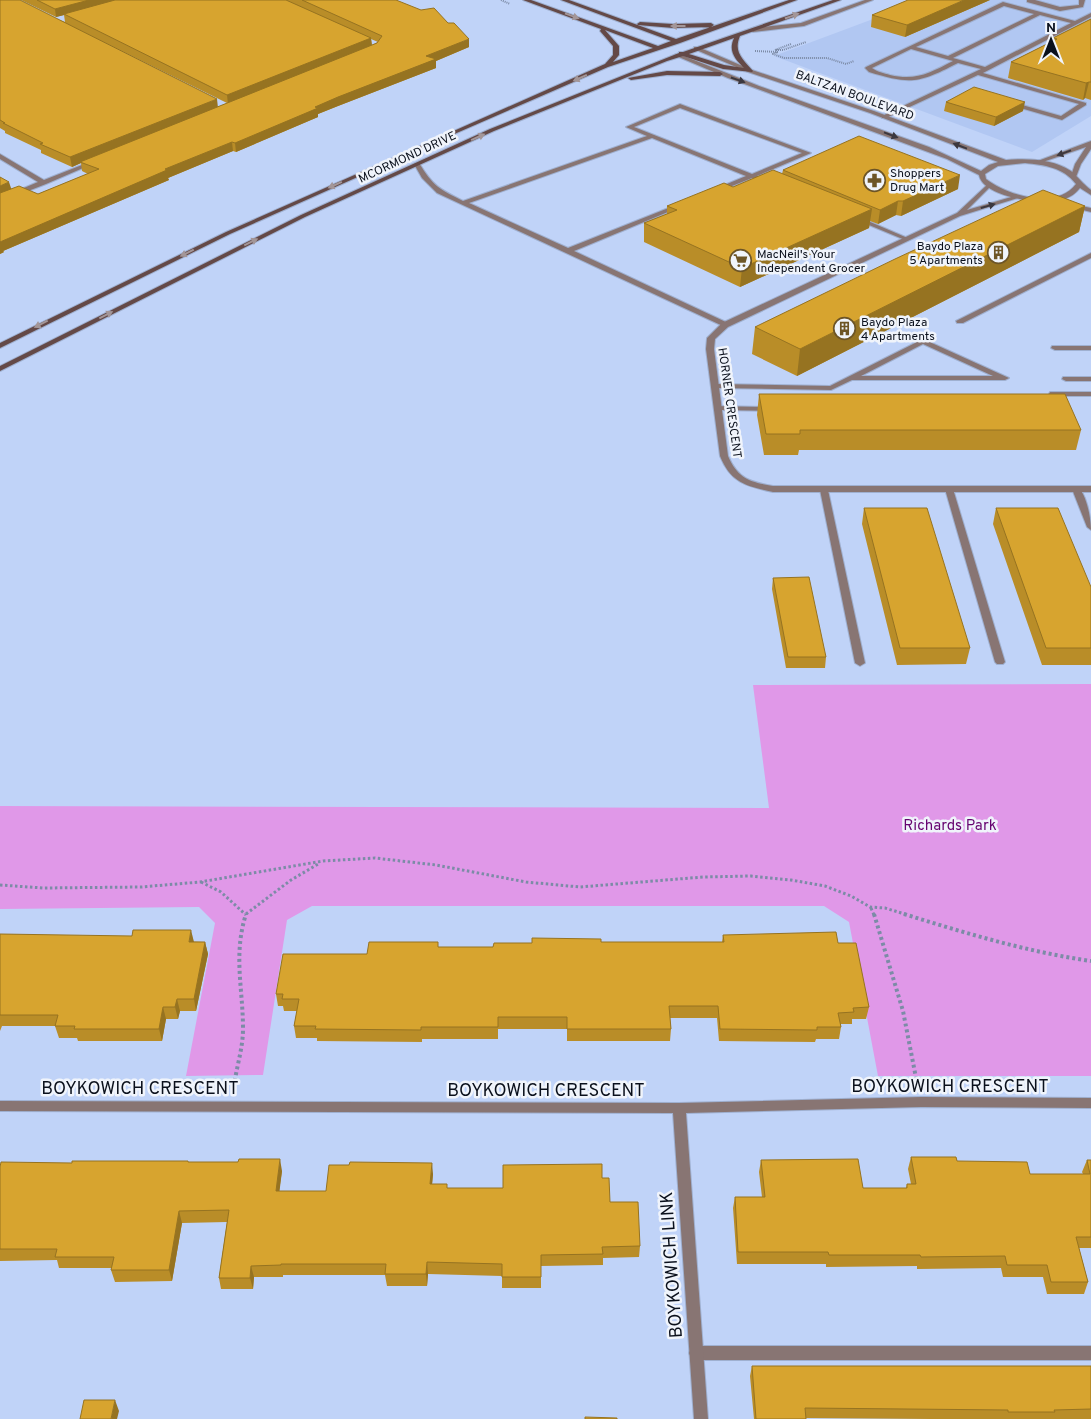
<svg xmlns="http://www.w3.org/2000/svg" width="1091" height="1419" viewBox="0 0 1091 1419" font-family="Overpass,sans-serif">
<rect width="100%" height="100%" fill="#c0d3f8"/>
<!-- built -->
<path fill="#b1c7f2" d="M924,0H1091V116L1032,152L774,56Z"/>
<!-- green -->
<path fill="#e098e8" d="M1091,684V1076H878L849,922L824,906H312L287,920L263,1075L186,1076L215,923L199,907L0,909V806L769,808L753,685Z"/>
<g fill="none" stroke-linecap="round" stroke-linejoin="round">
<defs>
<path id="service" d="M865,0H873L804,26L753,32L750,30L753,28L801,23Z
M1027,0H1035L1060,7L1079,5V0H1085L1083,7L1060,11L1027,2Z
M1003,2L1075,21L1091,13V17L983,73L1086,103V105L1062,120L1010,105V103L1012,102L1061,116L1079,104L978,75L886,118H882V116L981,69L958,63C919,83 912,85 869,72L865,68L866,67ZM1004,6L1034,14L948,56L916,47ZM1040,15L1071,23L985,67L953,58ZM911,49L953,61C930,73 916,81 890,75C884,73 877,72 872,68Z
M680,104L811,153L757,176L769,181V183H765L752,178L717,192L715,191V189L746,176L652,138L469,203L568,248L676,205H680V207L574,251L728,323L729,325L725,327L437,193L422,178L414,164L419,163C433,186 439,189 463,201L647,136L626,127ZM680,108L802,153L752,174L634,127Z
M857,218H861L910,239L905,240L857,220Z
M1091,253V258L963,323H957L956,321Z
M923,339L1009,378L1005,380H852L831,390L715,388L711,386L715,384L830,386ZM923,344L993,376H861Z
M1052,346H1091V350H1055L1051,348Z
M1063,377H1091V381H1066L1062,379Z
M1050,392H1091V396H1053L1049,394Z
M714,406L771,407L775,409L771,411L717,410H714Z
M949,486L953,489L1005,662L1003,664H997L995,662L945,489Z
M1076,486C1086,491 1091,518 1091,530L1087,527L1072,489Z
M824,487L828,490L865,663L860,666L855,663L820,490Z
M696,1346H1091V1360H696L691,1358L689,1353L691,1348Z"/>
<path id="minor" d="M1091,141V149L1081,164L1076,177L1071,176L1075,164L1086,147L1040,163L1035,162Z
M0,154L44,180L92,161L97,162L46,184L0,202V198L38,182L0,159Z
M988,184L991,186L967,210L1018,195L1021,197L960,216L728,327L715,339L714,349L728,456C738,479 750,482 773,486H1091V492H773C746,486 731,483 720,456L706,349L707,338L722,323L957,213Z
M921,1097L1091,1098V1108L921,1107L686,1113L708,1419H694L673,1113L0,1111V1101L679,1103Z"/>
<path id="tertiary" d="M694,47H698L752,70L874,111L1006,160C1026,158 1054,159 1071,171C1078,177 1083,184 1091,190V195L1080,188C1076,193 1071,197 1064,199C1046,206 983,198 979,175L947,159L728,78L674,55L679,54L759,86L929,147L981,171L989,165L998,162L870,113L748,72L694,49ZM1025,163C1044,165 1063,167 1076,184C1057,210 1008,196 986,179L985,174L998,166Z
M1072,204L1091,208V212L1070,207V205Z"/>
<path id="secondary" d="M523,0H531L658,46L671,41L561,0H569L676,39L789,0H797L680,43L608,67L436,142L230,234L0,348V343L226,232L605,64L613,55V46L600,31L601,29ZM605,30L653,48L613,62L619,55V46Z
M833,0H841L740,36C733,52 743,59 753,71L752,72L723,69L683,56L667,61L494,131L305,217L0,371V366L301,215L490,129L679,53V52H683ZM734,38C728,51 735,59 744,68L724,65L689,54Z
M640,22L673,24L711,23L714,25L711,27L673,28L638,25L637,24Z
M667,71L720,72L723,74L720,76L667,75L631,80L628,78Z"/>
</defs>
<!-- service casing -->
<use href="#service" stroke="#9fb0d0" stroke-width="2"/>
<!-- minor casing -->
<use href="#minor" stroke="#9fb0d0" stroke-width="2"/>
<!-- tertiary casing -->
<use href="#tertiary" stroke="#9fb0d0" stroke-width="2"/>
<!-- secondary casing -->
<use href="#secondary" stroke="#9fb0d0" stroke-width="2"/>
<!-- path-far2 -->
<path stroke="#7c8ba6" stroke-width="2" stroke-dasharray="1 1" stroke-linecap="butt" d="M501,0L510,4
M775,50L791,44
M776,50H783L806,42
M755,51L778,52L773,54L784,58H827L846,64L854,61"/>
<!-- path-far1 -->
<path stroke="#7c8ba6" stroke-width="3" stroke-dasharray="2.5 2.5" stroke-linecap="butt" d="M201,882L221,892L246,915
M0,885L43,888L141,887L200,882L323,861L375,858L436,865L526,882L580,887L703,877L751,876L791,880L825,886L851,896L870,907L885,908L908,915
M871,908L874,915
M246,914L291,880L320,863"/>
<!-- path -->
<path stroke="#7c8ba6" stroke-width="4" stroke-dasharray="3 3" stroke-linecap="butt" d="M874,914L903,1011L917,1083
M904,914C965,933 1028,952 1091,961
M234,1087C236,1068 243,1049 243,1029C243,988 233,955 246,914"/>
<!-- service -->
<use href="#service" fill="#887573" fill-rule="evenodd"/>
<!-- minor -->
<use href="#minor" fill="#887573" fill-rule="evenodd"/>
<!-- tertiary -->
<use href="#tertiary" fill="#887573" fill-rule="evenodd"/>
<!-- secondary -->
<use href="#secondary" fill="#644947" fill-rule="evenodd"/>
</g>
<!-- wall -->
<path fill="#b98d28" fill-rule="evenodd" d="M0,0L65,22L64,15L56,17L21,0H396L469,47L436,61V68L338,106L318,114V117L236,152L233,151L168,178L169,180L3,251L4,252L0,254L11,189L38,194L88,174L82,171L81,163L72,167L41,153V150L5,133V131L0,128ZM79,30L227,103L218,107ZM371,39L378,42L372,45Z
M990,0L905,37L871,27L872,15Z
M1091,19V100L1085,98L1083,100L1008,78L1011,62L1053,41V38Z
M946,102L1023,111L994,126L944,111Z
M783,170L958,189L901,216L896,215L878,224L870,221L869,228L740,287L644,242V223L667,214V206L733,187L782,174Z
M1085,206L1079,232L797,376L752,354L755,327Z
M759,394L1081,430L1076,450H799L798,455H764L757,415Z
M864,508L970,648L966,664L897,665L862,524Z
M996,508L1091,587V665H1042L993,524Z
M773,578L826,657L825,668H786L772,589Z
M0,934L205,942L208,954L196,1011H180L178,1019H166L162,1041H78L77,1038H59L55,1026H2L0,1031Z
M723,935L838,943L869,1007L866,1019H852V1024H840L841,1027L839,1039H816L815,1042L719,1041L717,1018H670L671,1029L670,1041H567V1029H498V1039H422V1042L317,1041V1038H296L294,1026L297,1011H284L283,1006H278L276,994L367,954L438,947H493L601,942H722Z
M911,1157L957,1161L1030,1174H1083L1082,1172L1087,1160H1091V1248H1079L1088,1282L1084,1294H1047L1043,1277H1003L1001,1268L917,1269V1266L826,1267V1264H737L733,1208L735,1197H762L759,1172L761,1160L863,1188H906L907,1184H911L908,1169Z
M189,1162L282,1171L279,1191H326L433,1174L432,1184L447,1188H503L602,1178L610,1202L640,1246L639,1257L603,1258V1265L541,1266V1288H502V1276L428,1274L427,1286H387L385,1275H283V1277H254L253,1289H221L219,1278L227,1222L182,1223L172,1281L115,1282L111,1270L112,1268H59L57,1260L0,1261V1167L72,1163Z
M752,1366H1091V1419H930L806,1418V1419H754L750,1376Z"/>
<!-- shaded-wall -->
<path fill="#967321" d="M89,0H122L64,14V15L56,17L55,9Z
M964,0H990L905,37L907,25Z
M371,38L372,47L228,104L227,95Z
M469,39V47L436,61V68L338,106L318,114V117L236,152L235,143L426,56Z
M1089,82L1085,98L1083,100L1086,83Z
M217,99L218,108L80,162L81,163L72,167L70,157Z
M1025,102L1023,111L994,126L996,117Z
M232,142L233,151L168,178L169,180L3,251L4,252L0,254V242L165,169Z
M960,175L958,189L901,216L903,201Z
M9,182L12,191L0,196V186Z
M898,201L896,215L878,224L880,210Z
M1085,206L1079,232L797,376L800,349Z
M872,209L869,228L740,287L742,268Z
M191,930L194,942H189Z
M205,942L208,954L196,1011L194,999Z
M177,999L180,1011L178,1019L175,1007Z
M163,1007L166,1019L162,1041L159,1029Z
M280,1159L282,1171L278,1203L276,1191Z
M432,1163L433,1174L431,1196L430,1184Z
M179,1211L182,1223L172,1281L169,1270Z
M427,1262L428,1274L427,1286L426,1274Z
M251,1266L254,1277L253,1289L250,1278Z
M115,1400L119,1411L117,1419H111Z"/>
<!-- building -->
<path fill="#d7a42f" stroke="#967321" d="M0,0H20L217,99L70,157L40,144L43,143L3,123H5L0,120Z
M37,0H89L55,9Z
M115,0H286L371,38L227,95L64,14Z
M302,0H396L421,10L434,8L448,23H454L469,39L426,56L436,59L338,97L315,107L318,108L235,143L232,142L165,169L167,170L0,242H1L0,243V193L19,186L38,194L99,169L80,162L377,43L382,36Z
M908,0H964L907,25L872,15Z
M1091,19V82H1089L1086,83L1011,62L1057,39L1053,38Z
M974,87L1025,102L996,117L946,102Z
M859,136L960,175L903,201H898L880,210L783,170Z
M773,170L872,209L742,268L644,223L677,210L667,206L724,183L733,187Z
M0,177L9,182L0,186Z
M1043,190L1085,206L800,349L755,327L895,259Z
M759,394H1065L1081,430H800V434H766Z
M864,508H927L970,648H900Z
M996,508H1058L1091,587V648H1046Z
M809,577L826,657H788L773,578Z
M133,930H191L189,942H205L194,999H177L175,1007H163L159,1029H74L75,1026H55L58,1015H0V934L132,936Z
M836,932L838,943H856L869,1007L853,1008L854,1012L838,1013L841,1027H817V1030L720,1029L718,1006H669L671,1029H567V1017H498V1027H421V1030L315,1029L316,1026H294L299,999H282L283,994H276L283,954H367L369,942H438V947H493L494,943H532V938L601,939V942H724L723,935Z
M911,1157H956L957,1161L1027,1162L1030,1174H1090L1087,1160H1091V1237H1076L1088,1282H1051L1047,1265H1007L1005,1256L921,1257L920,1255H829L828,1252H738L735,1197H765L761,1160L858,1159L863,1188H907V1184H916Z
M239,1159H280L276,1191H326L329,1165H349L350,1162L432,1163L430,1184H447V1188H503V1165L602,1164V1178H609L610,1202H638L640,1246L602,1247L603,1254L541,1255V1277H502V1264L427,1262L426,1274H385L386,1264H281V1265L251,1266L250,1278H219L229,1210L179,1211L169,1270H111L114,1257H55L57,1249H0V1167L1,1162L72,1163V1161H188V1162H238Z
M752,1366H1091V1409L1054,1410L1055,1412H1008V1410L805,1408L806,1419H756Z
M84,1400H115L111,1419H80Z
M585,1417L617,1418V1419H585Z"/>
<!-- one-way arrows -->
<defs><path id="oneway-solid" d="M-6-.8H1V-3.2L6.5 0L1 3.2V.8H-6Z" transform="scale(1.25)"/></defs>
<g fill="#a39698">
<use href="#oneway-solid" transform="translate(572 16) rotate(20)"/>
<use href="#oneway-solid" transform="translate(792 16) rotate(-19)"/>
<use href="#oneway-solid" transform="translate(678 26) rotate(-180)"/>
<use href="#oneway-solid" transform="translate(580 78) rotate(156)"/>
<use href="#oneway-solid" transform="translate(478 137) rotate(-24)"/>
<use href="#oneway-solid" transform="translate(335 185) rotate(156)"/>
<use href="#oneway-solid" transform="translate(251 242) rotate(-26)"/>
<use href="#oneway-solid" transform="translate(187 253) rotate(154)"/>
<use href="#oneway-solid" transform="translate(106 315) rotate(-27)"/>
<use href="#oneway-solid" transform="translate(41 324) rotate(153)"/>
</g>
<g fill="#3c383f">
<use href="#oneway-solid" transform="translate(738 80) rotate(19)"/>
<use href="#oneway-solid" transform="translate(891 135) rotate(21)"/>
<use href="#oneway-solid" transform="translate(960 146) rotate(-159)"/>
<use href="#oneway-solid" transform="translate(1064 153) rotate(160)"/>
<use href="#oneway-solid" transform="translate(988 206) rotate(-16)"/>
</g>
<!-- icons -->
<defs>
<symbol id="pharmacy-ring" viewBox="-11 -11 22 22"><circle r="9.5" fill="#f0f4fb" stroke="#6d5526" stroke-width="1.5"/><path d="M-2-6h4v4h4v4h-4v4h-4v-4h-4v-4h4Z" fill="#6d5526"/></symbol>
<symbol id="building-ring" viewBox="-11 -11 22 22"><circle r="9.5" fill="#f0f4fb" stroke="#6d5526" stroke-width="1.5"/><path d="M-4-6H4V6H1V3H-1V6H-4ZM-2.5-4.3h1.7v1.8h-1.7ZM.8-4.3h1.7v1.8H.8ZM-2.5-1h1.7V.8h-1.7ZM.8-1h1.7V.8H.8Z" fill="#6d5526"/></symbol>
<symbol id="supermarket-ring" viewBox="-11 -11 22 22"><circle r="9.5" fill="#f0f4fb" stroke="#6d5526" stroke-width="1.5"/><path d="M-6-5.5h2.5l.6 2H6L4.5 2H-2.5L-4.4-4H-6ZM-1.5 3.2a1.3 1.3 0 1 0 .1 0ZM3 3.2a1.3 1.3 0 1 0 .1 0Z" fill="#6d5526"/></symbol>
</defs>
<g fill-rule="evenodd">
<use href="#pharmacy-ring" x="862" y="168" width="25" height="25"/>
<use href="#building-ring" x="986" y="240" width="25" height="25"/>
<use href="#supermarket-ring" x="728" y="248" width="25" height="25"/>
<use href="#building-ring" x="832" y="316" width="25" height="25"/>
</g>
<g text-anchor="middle" stroke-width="5" stroke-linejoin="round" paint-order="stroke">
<!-- far-street labels -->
<g font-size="12" fill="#0a101c" stroke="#f0f4fb">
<text transform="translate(855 95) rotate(20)" y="4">BALTZAN BOULEVARD</text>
<text transform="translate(407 157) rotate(-25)" y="4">MCORMOND DRIVE</text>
<text transform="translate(730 403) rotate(82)" y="4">HORNER CRESCENT</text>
</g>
<!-- far-poi labels -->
<g font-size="12" fill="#0a101c" stroke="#f0f4fb" text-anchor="start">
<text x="890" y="177">Shoppers<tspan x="890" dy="14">Drug Mart</tspan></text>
<text x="983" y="250" text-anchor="end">Baydo Plaza<tspan x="983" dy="14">5 Apartments</tspan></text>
<text x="757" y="258">MacNeil's Your<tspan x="757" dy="14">Independent Grocer</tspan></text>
<text x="861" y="326">Baydo Plaza<tspan x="861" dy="14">4 Apartments</tspan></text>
</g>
<!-- park labels -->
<g font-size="15" fill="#660470" stroke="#f0f4fb">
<text x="950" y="830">Richards Park</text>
</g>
<!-- near-street labels -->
<g font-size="18" fill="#0a101c" stroke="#f0f4fb">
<text x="950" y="1092">BOYKOWICH CRESCENT</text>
<text x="140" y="1094">BOYKOWICH CRESCENT</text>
<text x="546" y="1096">BOYKOWICH CRESCENT</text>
<text transform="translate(671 1265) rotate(-94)" y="6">BOYKOWICH LINK</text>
</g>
</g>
<!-- north arrow -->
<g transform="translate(1051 40)" stroke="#f0f4fb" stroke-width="4" paint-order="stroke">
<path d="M0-4L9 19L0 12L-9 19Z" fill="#0a101c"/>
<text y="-8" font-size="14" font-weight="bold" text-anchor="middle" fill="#0a101c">N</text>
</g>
</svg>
